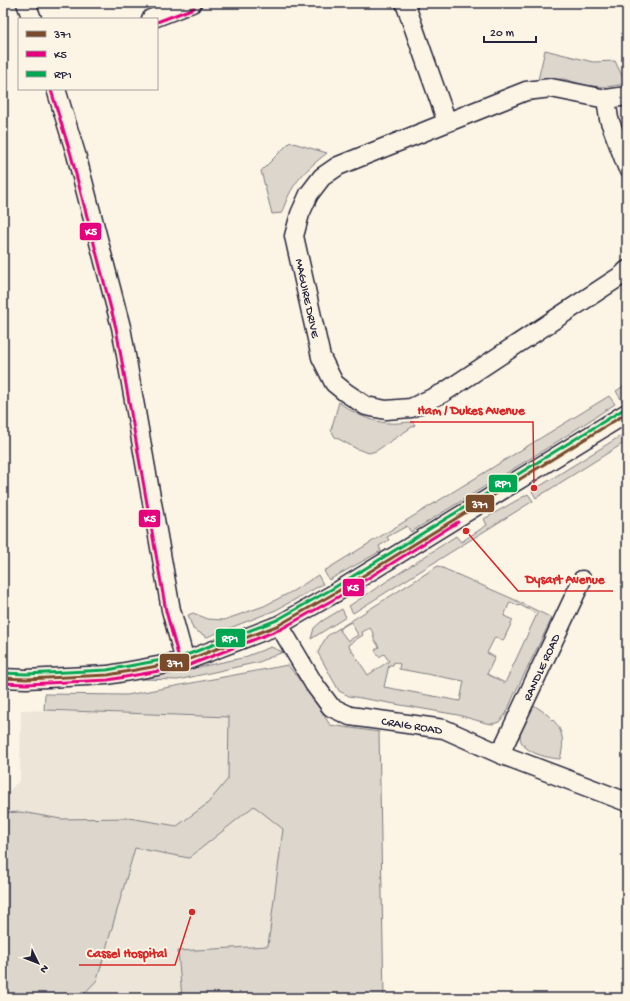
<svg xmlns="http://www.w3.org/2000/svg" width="630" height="1001" viewBox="0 0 630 1001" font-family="'Gochi Hand',sans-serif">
<rect width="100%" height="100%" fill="#fcf5e5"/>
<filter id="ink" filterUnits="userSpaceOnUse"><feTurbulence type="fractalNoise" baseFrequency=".025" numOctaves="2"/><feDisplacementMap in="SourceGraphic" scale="8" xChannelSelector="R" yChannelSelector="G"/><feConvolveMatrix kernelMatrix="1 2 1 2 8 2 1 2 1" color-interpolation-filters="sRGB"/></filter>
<g filter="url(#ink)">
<!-- built -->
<path fill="#ece5d8" d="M21,710L229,717L379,732L384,998H3L5,795L20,780Z"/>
<!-- green -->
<path fill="#dcd6cc" stroke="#7f7c84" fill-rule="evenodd" d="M545,50L593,62L615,61L626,84L606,87L588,86L564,79L538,80Z
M290,142L327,153C304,171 290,185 282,213L272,214L261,171Z
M627,384V398L622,401L616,391Z
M609,396L615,404L552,445L411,532L407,526L387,537L389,540L379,546L381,551L329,580L324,571Z
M339,402C350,412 372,422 388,423C396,424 405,422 413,422L415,425L376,451L369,453L357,449L335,437L331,430Z
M627,432V441L536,498L532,491Z
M528,494L533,501L353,613L349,606L456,536L461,542L487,525L484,519Z
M438,566L513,599L552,618L514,695L506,714L499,722L493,724L486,723L458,715L349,696L339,691L318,653L321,646L327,636ZM510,602L519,606L520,605L537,614L505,683L487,674L495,657L487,653L495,637L503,641L512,622L513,620L504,616ZM351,622L358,635L348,641L339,629ZM370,628L375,636L373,637L379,647L375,650L379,657L384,654L389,661L368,675L348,645L363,635L362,632ZM394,662L400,664L399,669L464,681L460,701L384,687L389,665H393Z
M318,575L323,584L276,610L207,637L193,629L188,615L193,613L208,619L224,620L264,606L293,591Z
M342,609L346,617L311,639L314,628L322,621Z
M271,647L283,652L259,662L178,680L142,679L242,658Z
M288,665L311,695L330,725L379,732L384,998H182L178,951L268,946L283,829L254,806L189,858L135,848L97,980L80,998H3V813L21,812L61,819L129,818L177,826L207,804L228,779L229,717L44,710L45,694L127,695Z
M535,706C557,720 568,732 560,759C547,758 519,752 520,735C521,729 529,715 532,709Z"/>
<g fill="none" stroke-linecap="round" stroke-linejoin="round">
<defs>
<path id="minor" d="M26,3L32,19
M405,3L447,122
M151,19L192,3
M56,89L76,154L121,327L171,610L185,661
M606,99L627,96
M627,167L609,119L606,99L551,88L526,91L338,166L322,177L309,194L300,214L294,236L321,357L334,383L345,392L366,406L386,410L411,408L443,393L622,275L627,270
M279,625L314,684L331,707L350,716L444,729L500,754L627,802
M3,678L26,679L108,675L185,661L279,625L335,593L627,413
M500,754L582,580"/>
</defs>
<!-- minor casing -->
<use href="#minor" stroke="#22223b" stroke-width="21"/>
<!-- minor -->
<use href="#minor" stroke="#fcf5e5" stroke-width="18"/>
<defs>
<path id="bus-1" d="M3,678L26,679L108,675L185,661L279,625L335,593L627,413"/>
<path id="bus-2" d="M157,22L194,8
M51,90L71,155L116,328L166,611L180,662
M3,683L26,684L108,680L187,666L281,629L338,597L458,522"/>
<path id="bus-3" d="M3,673L26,674L107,670L184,656L277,620L332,589L624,409"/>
</defs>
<!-- bus-1 casing -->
<use href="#bus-1" stroke="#fcf5e5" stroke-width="6"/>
<!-- bus-2 casing -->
<use href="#bus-2" stroke="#fcf5e5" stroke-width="6"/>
<!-- bus-3 casing -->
<use href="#bus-3" stroke="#fcf5e5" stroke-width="6"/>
<!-- bus-1 -->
<use href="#bus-1" stroke="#7a4b2a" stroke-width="3"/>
<!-- bus-2 -->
<use href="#bus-2" stroke="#e5007d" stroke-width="3"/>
<!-- bus-3 -->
<use href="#bus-3" stroke="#00a651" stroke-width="3"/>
</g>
</g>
<g text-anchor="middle" stroke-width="4" stroke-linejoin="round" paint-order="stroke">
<!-- street labels -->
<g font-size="12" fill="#22223b" stroke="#fcf5e5">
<text transform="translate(308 298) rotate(78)" y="4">MAGUIRE DRIVE</text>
<text transform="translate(541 667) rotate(-65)" y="4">RANDLE ROAD</text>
<text transform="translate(412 725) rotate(9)" y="4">CRAIG ROAD</text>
</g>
</g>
<!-- callouts -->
<path fill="none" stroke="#d62828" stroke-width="1.5" d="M534 488L533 422H410M466 531L518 591H613M192 912L175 965H79"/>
<g fill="#d62828" stroke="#fcf5e5" stroke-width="1.5">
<circle cx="534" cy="488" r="4"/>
<circle cx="466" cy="531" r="4"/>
<circle cx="192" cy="912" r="4"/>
</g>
<g font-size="13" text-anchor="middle" font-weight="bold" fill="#d62828" stroke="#fcf5e5" stroke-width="4" stroke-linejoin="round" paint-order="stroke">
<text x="471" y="414">Ham / Dukes Avenue</text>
<text x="565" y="583">Dysart Avenue</text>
<text x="127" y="957">Cassel Hospital</text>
</g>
<g stroke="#fcf5e5" stroke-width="1.5">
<rect x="79" y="222" width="23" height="19" rx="4" fill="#e5007d"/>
<rect x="488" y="474" width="30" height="19" rx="4" fill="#00a651"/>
<rect x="465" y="494" width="30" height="19" rx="4" fill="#7a4b2a"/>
<rect x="138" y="509" width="23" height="19" rx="4" fill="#e5007d"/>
<rect x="342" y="578" width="23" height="19" rx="4" fill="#e5007d"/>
<rect x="215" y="628" width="31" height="20" rx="4" fill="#00a651"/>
<rect x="159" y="653" width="31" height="19" rx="4" fill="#7a4b2a"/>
</g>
<g font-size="11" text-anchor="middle" font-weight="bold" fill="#fff">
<text x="91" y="235">K5</text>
<text x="503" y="487">RP1</text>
<text x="480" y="508">371</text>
<text x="150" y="522">K5</text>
<text x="353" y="591">K5</text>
<text x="230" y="642">RP1</text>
<text x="175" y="667">371</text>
</g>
<!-- margin -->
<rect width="630" height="1001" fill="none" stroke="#fcf5e5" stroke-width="16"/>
<rect x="8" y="8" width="614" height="985" fill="none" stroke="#22223b" stroke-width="1.5" filter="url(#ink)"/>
<!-- legend -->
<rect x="18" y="18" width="140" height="72" fill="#fcf5e5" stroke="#a5a1a1"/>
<rect x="26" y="31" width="20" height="6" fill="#7a4b2a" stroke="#a5a1a1"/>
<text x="54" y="38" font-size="12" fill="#22223b">371</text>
<rect x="26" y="51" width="20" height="6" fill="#e5007d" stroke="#a5a1a1"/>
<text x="54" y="58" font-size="12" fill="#22223b">K5</text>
<rect x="26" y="71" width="20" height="6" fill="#00a651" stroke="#a5a1a1"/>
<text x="54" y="78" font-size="12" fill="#22223b">RP1</text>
<!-- north arrow -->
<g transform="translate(38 963) rotate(133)" stroke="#fcf5e5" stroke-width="3" paint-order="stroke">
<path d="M0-3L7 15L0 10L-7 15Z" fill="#22223b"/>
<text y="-6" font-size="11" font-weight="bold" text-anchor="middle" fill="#22223b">N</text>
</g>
<!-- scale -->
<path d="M484 36v6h52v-6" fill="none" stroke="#22223b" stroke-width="2"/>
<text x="490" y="36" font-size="12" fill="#22223b" stroke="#fcf5e5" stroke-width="3" paint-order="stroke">20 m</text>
</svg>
